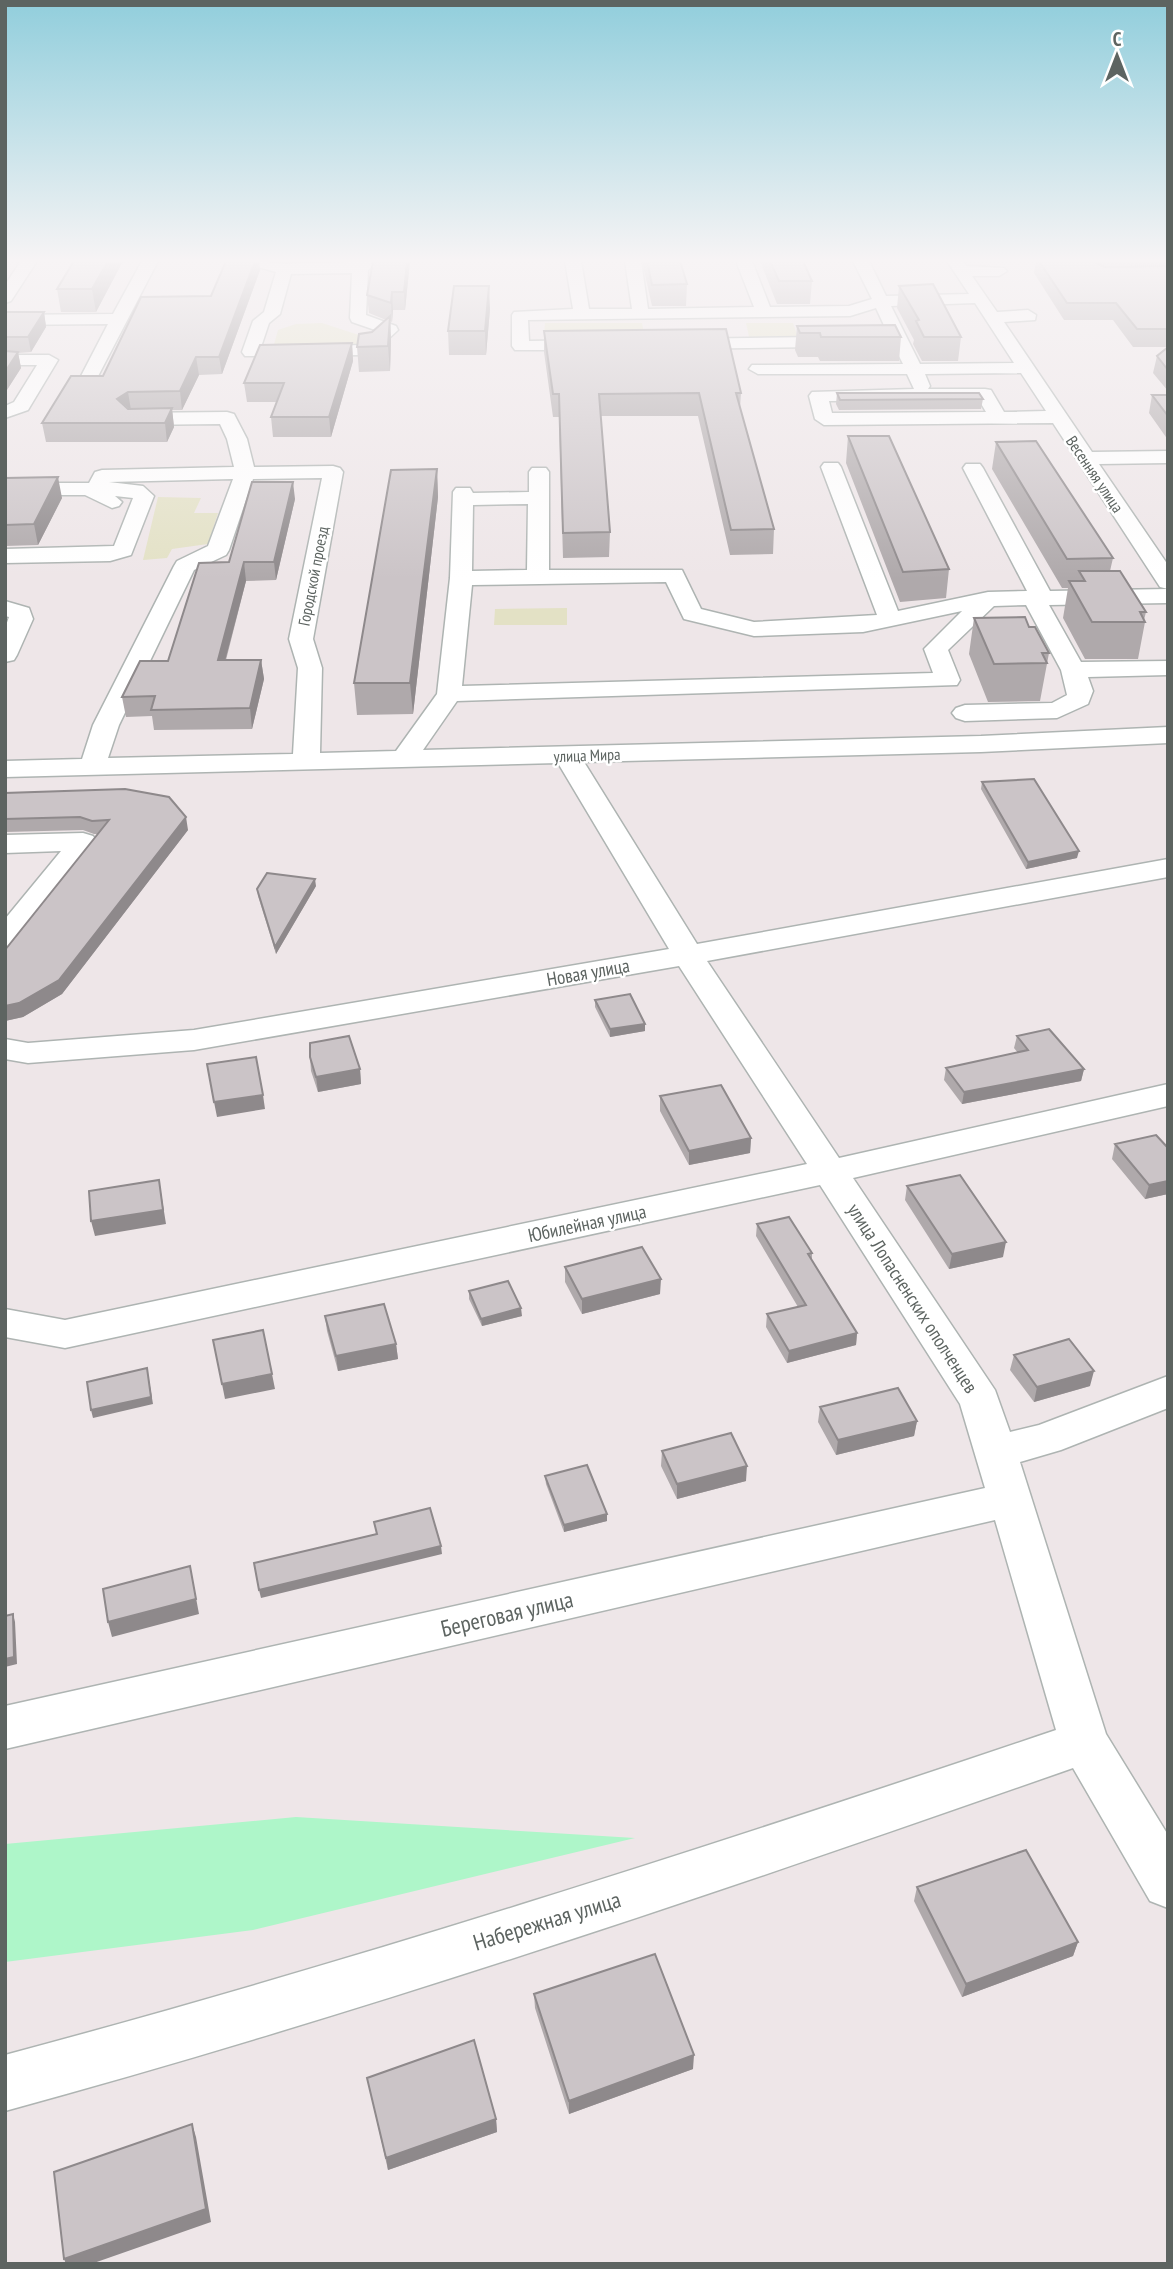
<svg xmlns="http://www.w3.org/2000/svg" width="1173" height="2269" viewBox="0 0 1173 2269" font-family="'PT Sans Narrow',sans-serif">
<rect width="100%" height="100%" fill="#eee6e8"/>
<!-- green -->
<path fill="#e3e1c5" d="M322,323L368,338V345L273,348L278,330L296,324Z
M545,323H642L644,334L544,335Z
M746,323H793L799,341H750Z
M158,497L201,498L194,513H218L208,544L172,549L167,558L143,560Z
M567,608V625H494L495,609Z"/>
<!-- water -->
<path fill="#aef6c9" d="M296,1817L635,1838L253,1930L5,1962V1844Z"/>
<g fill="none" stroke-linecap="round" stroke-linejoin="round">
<defs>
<path id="minor" d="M21,261H37L11,301L5,303V285Z
M142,261H158L95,382H83L80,378L108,324L5,325V315L113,314Z
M257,261L284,264L379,261L368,270L366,315L396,326L398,330L372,354L366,355L245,356L242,352L253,321L264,312L276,272L258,267L255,264ZM352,273L350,318L352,322L378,331L362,345L261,347L269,323L280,314L291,274Z
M565,261H581L589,309H632L625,261H641L648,309L754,307L736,261H752L770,307L849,306L872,299L853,261H869L886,296L969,294L947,261H963L966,266L1004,268L1007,271L999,276H972L997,312L1028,310L1036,315L1035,320L1004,322L1092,452L1168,451V463L1099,464L1168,565V589L1160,587L1053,423L824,425L815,419L809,396L812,392L914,389L907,374H758L749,369L752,365L903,364L894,346L681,349L672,344L681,339L889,336L876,308L850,316L528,320L529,341L590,340L599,345L590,350H515L512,346V315L514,312L573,309ZM975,303L1014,363L920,364L891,306ZM1021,373L1046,411L1004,412L991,390L985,389H928L930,386L925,374ZM979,400L986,412L832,413L829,401Z
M5,355H49L58,360L28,410L5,418V406L14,402L37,365H5Z
M227,412L234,414L247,439L254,467L333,466L340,468L343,472L313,639L322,668L320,753L396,751L437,694L450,578L453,492L456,488H470L473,493L529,492V472L532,468H546L549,472V570H682L701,609L754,622L877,615L821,467L824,463H838L841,467L898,611L988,592L1027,591L963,468L966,464H980L983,468L1050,591L1168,589V603L1049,605L1081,662L1168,661V675L1088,677L1093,691L1088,704L1057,718L965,721L956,718L952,713L956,708L965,705L1052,703L1067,695L1061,670L1026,605L994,606L948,650L960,680L957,685L457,701L423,750L981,736L1168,727V743L981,752L584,762L697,944L1168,859V877L707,961L839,1158L1168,1084V1106L853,1178L995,1390L1010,1432L1039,1425L1168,1376V1408L1061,1450L1020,1462L1106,1734L1168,1835V1908L1150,1901L1073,1768C720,1892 366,2012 5,2111V2055C360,1960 709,1847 1056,1730L995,1520L5,1749V1706L985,1488L960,1404L820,1185L65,1348L5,1337V1309L65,1320L807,1164L679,966L194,1050L28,1063L5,1059V1039L28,1043L194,1030L669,949L558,763L5,777V761L82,759L93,725L174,566L177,561L208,546L233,479L109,482L143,486L154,496L131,555L110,561L5,563V549L114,546L133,498L115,496L122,502L119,506L112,508L85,495H5V483H89L95,472L102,470L234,467L227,439L220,424L131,425L122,419L131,413ZM322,478L289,639L298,668L293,754L108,758L119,725L194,570L226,555L229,550L253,479ZM528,504L527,570L472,571L473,505ZM666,582L684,619L754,636L863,632L962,611L924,649L933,673L462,686L472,585Z
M5,601L29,608L33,619L17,655L14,660L5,662V628L9,617L5,616Z
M83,833L93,836L97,842L16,945L5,948V919L61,851L5,853V835Z"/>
</defs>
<!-- minor casing -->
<use href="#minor" stroke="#aeb4b2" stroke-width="3"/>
<!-- minor -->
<use href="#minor" fill="#fff" fill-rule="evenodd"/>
</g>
<!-- wall -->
<path fill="#afa9ab" d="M74,261H123L96,312H61L57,289Z
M226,261H259L260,270L222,374L199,375L182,410H172L174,427L167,442H46L42,423L211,296Z
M373,261H410L405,310H393L392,322L390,321L391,340L390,371L359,372L357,347L386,320L369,313L367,295Z
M642,261H680L687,284L686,306H652Z
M760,261H803L812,281L810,304H777Z
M1036,261H1168V391L1153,373L1157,356L1167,347H1133L1113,320H1064L1034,273Z
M899,286L961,337L958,361H922L913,344L914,340L897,308Z
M490,309L486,355H449L448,331Z
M5,312H44L46,327L31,352L18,353L21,368L5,393Z
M797,326L901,337L899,361H820L818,357H798L795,350Z
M544,331L741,393L740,408L774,529L773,554L730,555L698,416H600L610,532L609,557L563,558L559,417H553L544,352Z
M352,343L353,361L331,437H273L271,417L277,402H247L244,383Z
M837,393L983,399L981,409L839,410L836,404Z
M1152,395H1168V440L1149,413Z
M848,436L949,569L946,598L900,602L846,463Z
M996,442L1113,558L1110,571L1146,612L1144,620L1145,622L1138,659H1085L1063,618L1068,588H1062L992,469Z
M437,469L438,497L413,714L357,715L354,683Z
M5,478L62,498L38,545L5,546Z
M295,499L276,580L246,581L226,660H261L264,679L252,729L154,730L152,716L126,717L122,697L168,661L229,562Z
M974,618L1029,627L1049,653L1040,701L988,702L969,654Z
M982,782L1077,858L1026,869L981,789Z
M5,793L188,830L62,994L23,1017L5,1021V950L98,834H94L83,830L5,832Z
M316,886L276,954L258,896L257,889Z
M595,1000L645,1024V1031L610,1037L595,1007Z
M1017,1036L1084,1069L1081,1081L962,1104L944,1080L946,1068L1018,1053L1014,1048Z
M310,1057L360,1069L361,1084L318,1092L311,1071Z
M660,1096L751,1138L750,1153L689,1165L660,1111Z
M1115,1144L1168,1148V1194L1145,1199L1112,1159Z
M907,1186L1003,1257L949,1269L905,1200Z
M757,1224L812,1253V1260L857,1333L856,1345L787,1363L766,1327L767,1314L798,1307L756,1236Z
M565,1267L660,1294L582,1314L565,1282Z
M469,1291L522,1316L482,1326L469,1299Z
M325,1316L396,1344L398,1359L338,1371L327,1331Z
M1014,1355L1090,1386L1034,1402L1010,1370Z
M820,1407L917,1421L914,1436L836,1455L818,1422Z
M662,1451L746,1481L677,1499L661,1466Z
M545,1476L607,1514V1521L564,1532L546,1484Z
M917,1887L1078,1942L1073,1956L962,1997L914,1901Z
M534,1994L693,2069L569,2114L535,2008Z
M367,2078L496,2119L497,2132L388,2170Z"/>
<!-- shaded-wall -->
<path fill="#8e898b" d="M108,261H123L96,312L92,289Z
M255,261H259L260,270L222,374L219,357Z
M407,261H410L405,310L404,292Z
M489,286L490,309L486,355L485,331Z
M392,292L393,310L392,322L391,303Z
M44,312L46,327L31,352L28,337Z
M390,316L391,340L390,371L388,346Z
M352,343L353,361L331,437L329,417Z
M18,352L21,368L5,393V372Z
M196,357L199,375L182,410L180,391Z
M128,392L131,410L117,399Z
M172,408L174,427L167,442L165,423Z
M437,469L438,497L413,714L410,683Z
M58,477L62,498L38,545L34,524Z
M293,482L295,499L276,580L274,562Z
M244,562L246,581L220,680L218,660Z
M261,660L264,679L252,729L250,708Z
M186,817L188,830L62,994L23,1017L5,1021V1006Z
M1079,851L1077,858L1026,869L1028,862Z
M315,879L316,886L276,954L275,947Z
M645,1024V1031L610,1037V1029Z
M360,1069L361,1084L318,1092L316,1077Z
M1084,1069L1081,1081L962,1104L964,1092Z
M263,1095L265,1109L217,1117L214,1102Z
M751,1138L750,1153L689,1165V1151Z
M159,1180L166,1224L95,1236L91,1221Z
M1168,1181V1194L1145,1199L1149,1185Z
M1006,1242L1003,1257L949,1269L952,1254Z
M661,1279L660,1294L582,1314V1299Z
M521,1308L522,1316L482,1326L481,1319Z
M857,1333L856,1345L787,1363L789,1351Z
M396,1344L398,1359L338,1371L336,1356Z
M147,1368L153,1404L93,1418L91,1410Z
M1094,1371L1090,1386L1034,1402L1037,1387Z
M272,1374L275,1389L225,1399L222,1384Z
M917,1421L914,1436L836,1455L838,1440Z
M747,1466L746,1481L677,1499V1484Z
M607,1514V1521L564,1532V1525Z
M441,1546L442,1554L261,1598L259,1590Z
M190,1566L199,1614L112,1637L108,1622Z
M13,1614L15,1622L17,1664L5,1667V1659Z
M1078,1942L1073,1956L962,1997L966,1984Z
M694,2055L693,2069L569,2114V2101Z
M496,2119L497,2132L388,2170L386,2158Z
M192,2124L196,2137L211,2222L91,2264H66L64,2259Z"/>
<!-- building -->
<path fill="#cbc4c7" stroke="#8e898b" stroke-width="2" d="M74,261H108L92,289H57Z
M226,261H255L219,357H196L180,391L128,392L117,399L128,409L172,408L165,423H42L71,376H103L141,297L211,296Z
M373,261H407L404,292H392L391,303L367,295Z
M647,261H680L687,284L652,285Z
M770,261H803L812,281H779Z
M1039,261H1093L1104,267L1168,266V329H1137L1116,303H1067Z
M933,284L961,337H924L916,321L919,320L899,286Z
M454,286H489L485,331H448Z
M5,312H44L28,337H5Z
M390,316L388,346L357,347L359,334L372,332Z
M895,325L901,337H821L820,333H800L797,326Z
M726,329L741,393H736L774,529L731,530L699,393L599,394L610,532L563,533L559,394H553L544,331Z
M352,343L329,417H271L284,383H244L260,345Z
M1168,347V370L1157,356Z
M5,351L18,352L5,372Z
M837,393H979L983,399L840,400Z
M1152,395H1168V416Z
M848,436H889L949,569L903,572Z
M1036,441L1113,558L1067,559L996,442Z
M437,469L410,683H354L391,470Z
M58,477L34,524L5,525V478Z
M252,482H293L274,562H244L218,660H261L250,708L151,710L155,696L122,697L140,661H168L199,563L229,562Z
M1079,571H1120L1146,612H1140L1145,622H1092L1069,581H1085Z
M1025,617L1029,627H1035L1049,653H1042L1047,663L994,664L974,618Z
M1034,779L1079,851L1028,862L982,782Z
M125,789L169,797L186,817L59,980L19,1003L5,1006V950L109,820L92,821L80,817L5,819V793Z
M267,873L315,879L275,947L257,889Z
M630,994L645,1024L610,1029L595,1000Z
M1049,1029L1084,1069L964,1092L946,1068L1028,1050L1017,1036Z
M349,1036L360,1069L316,1077L310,1057V1043Z
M256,1057L263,1095L214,1102L207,1064Z
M721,1085L751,1138L689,1151L660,1096Z
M1156,1135L1168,1148V1181L1149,1185L1115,1144Z
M960,1175L1006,1242L952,1254L907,1186Z
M159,1180L163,1210L91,1221L89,1191Z
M789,1217L812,1253L808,1254L857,1333L789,1351L767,1314L806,1305L757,1224Z
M642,1247L661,1279L582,1299L565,1267Z
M508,1281L521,1308L481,1319L469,1291Z
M384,1304L396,1344L336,1356L325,1316Z
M263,1330L272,1374L222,1384L213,1340Z
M1069,1339L1094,1371L1037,1387L1014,1355Z
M147,1368L151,1397L91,1410L87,1382Z
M898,1388L917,1421L838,1440L820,1407Z
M731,1433L747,1466L677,1484L662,1451Z
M587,1465L607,1514L564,1525L545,1476Z
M430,1508L441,1546L259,1590L254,1563L377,1534L374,1522Z
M190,1566L196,1599L108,1622L103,1589Z
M13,1614L14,1657L5,1659V1616Z
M1026,1850L1078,1942L966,1984L917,1887Z
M655,1954L694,2055L569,2101L534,1994Z
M474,2040L496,2119L386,2158L367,2078Z
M192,2124L206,2209L64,2259L54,2172Z"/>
<!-- sky -->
<linearGradient id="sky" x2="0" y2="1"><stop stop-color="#91cedc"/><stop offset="0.45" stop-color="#f7f4f5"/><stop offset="1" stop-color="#f7f4f5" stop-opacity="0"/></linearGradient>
<rect width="1173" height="579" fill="url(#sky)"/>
<g text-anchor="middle" stroke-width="5" stroke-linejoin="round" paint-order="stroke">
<!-- far-street labels -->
<g font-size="16" fill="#5d6461" stroke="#fff">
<text transform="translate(1095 474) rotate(56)" y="6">Весенняя улица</text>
<text transform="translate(313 576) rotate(-79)" y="6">Городской проезд</text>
<text transform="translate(587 755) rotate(-2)" y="6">улица Мира</text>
</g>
<!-- street labels -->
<g font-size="19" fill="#5d6461" stroke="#fff">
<text transform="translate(588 972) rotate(-10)" y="7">Новая улица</text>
<text transform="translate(587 1223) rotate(-12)" y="7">Юбилейная улица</text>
<text transform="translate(913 1298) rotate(57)" y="7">улица Лопасненских ополченцев</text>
</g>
<!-- near-street labels -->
<g font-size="23" fill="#5d6461" stroke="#fff">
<text transform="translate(507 1614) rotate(-13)" y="8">Береговая улица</text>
<text transform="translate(547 1921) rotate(-17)" y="8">Набережная улица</text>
</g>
</g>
<!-- border -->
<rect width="1173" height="2269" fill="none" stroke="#5d6461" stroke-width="14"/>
<!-- north arrow -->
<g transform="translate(1117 56)" stroke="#ffffff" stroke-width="5" paint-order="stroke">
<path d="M0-5L12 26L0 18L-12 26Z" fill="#5d6461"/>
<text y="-10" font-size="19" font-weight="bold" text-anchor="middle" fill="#5d6461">С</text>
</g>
</svg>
